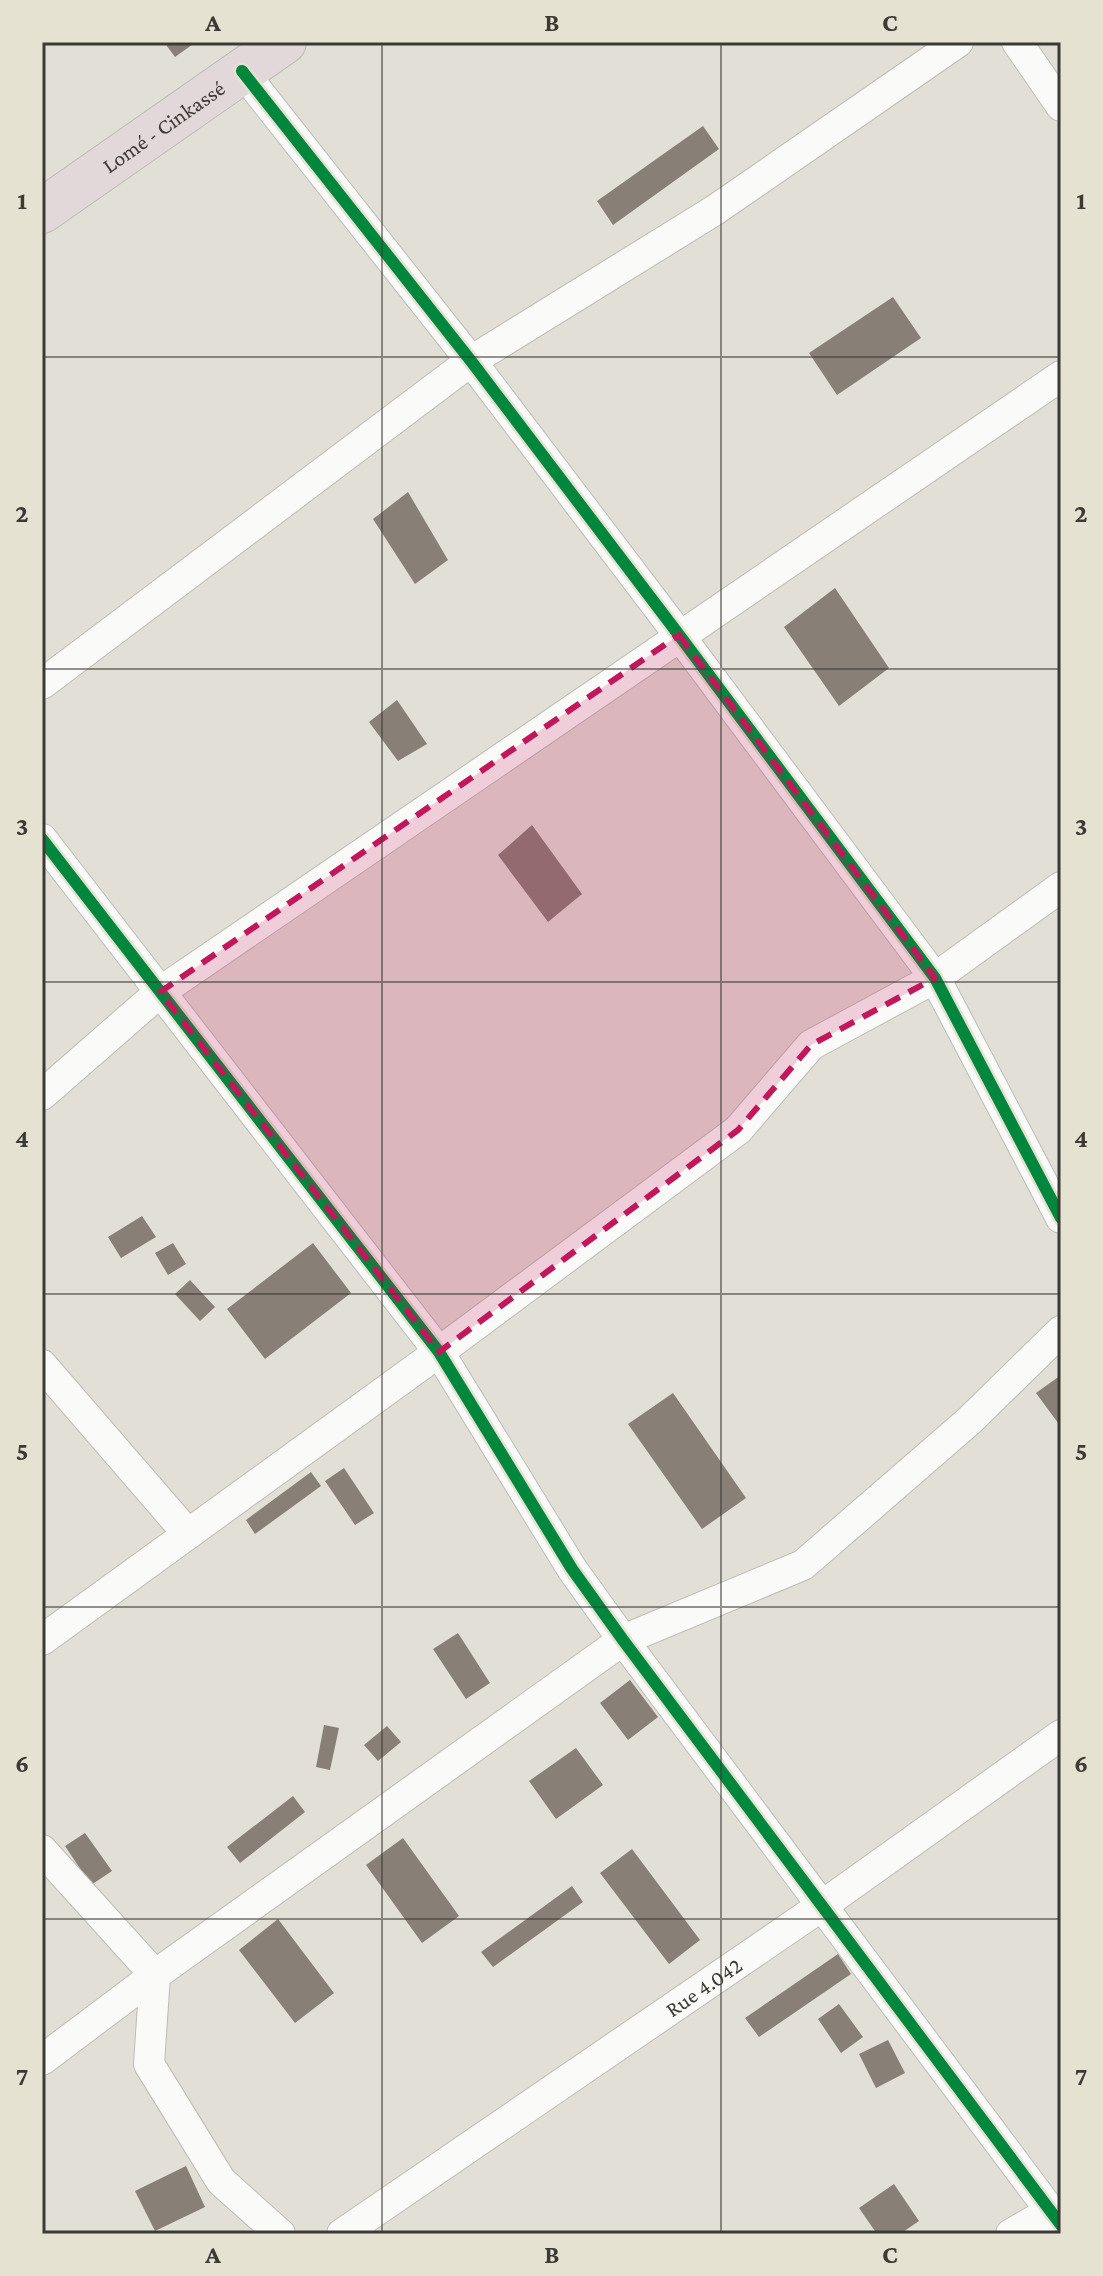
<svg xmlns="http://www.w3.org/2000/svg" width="1103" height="2276" viewBox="0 0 1103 2276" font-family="'Crimson Pro',serif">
<rect width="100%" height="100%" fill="#e1dfd6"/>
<!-- building -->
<path fill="#887f76" d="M164,42H196L175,57Z
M703,126L719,149L613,225L597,201Z
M893,297L921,338L837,395L809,353Z
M408,492L448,560L415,584L373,519Z
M835,588L889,668L839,706L784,627Z
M397,700L427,744L398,761L369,722Z
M532,825L582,894L548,922L498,855Z
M142,1216L156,1237L121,1258L108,1237Z
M173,1243L186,1264L168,1275L155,1253Z
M313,1243L351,1293L265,1359L227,1309Z
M190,1280L215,1307L200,1321L175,1294Z
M1061,1375V1427L1036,1393Z
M673,1393L746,1498L702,1529L628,1424Z
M344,1468L374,1513L355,1525L325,1481Z
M311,1472L321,1486L255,1534L246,1520Z
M458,1633L490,1683L466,1699L433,1649Z
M630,1680L658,1717L628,1740L600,1703Z
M324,1725L339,1728L330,1770L316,1767Z
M387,1726L401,1742L378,1761L364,1745Z
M576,1748L603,1785L556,1819L529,1781Z
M293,1796L305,1812L240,1863L227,1847Z
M85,1833L112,1871L91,1885L65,1846Z
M403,1838L459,1916L422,1943L366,1865Z
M632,1849L700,1940L669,1964L600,1873Z
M572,1886L583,1902L493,1967L481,1952Z
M278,1919L334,1993L295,2023L239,1950Z
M838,1954L851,1974L759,2037L745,2018Z
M839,2004L863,2037L841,2053L818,2019Z
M888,2040L905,2073L876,2088L859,2054Z
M186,2166L205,2207L155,2231L135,2191Z
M894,2184L919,2221L900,2234H877L859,2208Z"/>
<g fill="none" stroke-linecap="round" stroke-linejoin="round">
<defs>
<g id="street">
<path d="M1017,42L1061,106"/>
<path d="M242,71L471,361L679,635L935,978L1061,1218"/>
<path d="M42,684L471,361L715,210L958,42"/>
<path d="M42,839L439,1352L572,1569L623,1640L1061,2225"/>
<path d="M42,1095L160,992L1061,376"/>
<path d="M42,1365L188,1534"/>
<path d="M42,1640L439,1352L738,1130L811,1045L935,978L1061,887"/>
<path d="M42,1850L155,1975L149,2064L221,2181L280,2234"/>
<path d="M42,2060L155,1975L623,1640L803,1565L969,1421L1061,1331"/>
<path id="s1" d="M342,2234L823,1905L1061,1735"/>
<path d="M1011,2234L1051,2211"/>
</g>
<g id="highway">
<path id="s2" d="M42,211L284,42"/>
</g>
</defs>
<!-- street casing -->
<use href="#street" stroke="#bebcb5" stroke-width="32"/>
<!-- highway casing -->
<use href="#highway" stroke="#bbbab6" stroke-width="46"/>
<!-- street -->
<use href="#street" stroke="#fafaf9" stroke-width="30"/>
<!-- highway -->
<use href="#highway" stroke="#e2d7d9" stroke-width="44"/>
<defs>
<path id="cycleway" d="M242,71L471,361L679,635L935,978L1061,1218
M42,839L439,1352L572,1569L623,1640L1061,2225"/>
</defs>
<!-- cycleway casing -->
<use href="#cycleway" stroke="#e5e2d2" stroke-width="17"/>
<!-- cycleway -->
<use href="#cycleway" stroke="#00873e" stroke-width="12"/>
</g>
<!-- marked area -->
<path fill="#c2185b" fill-opacity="0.2" stroke="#c2185b" stroke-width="6" stroke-dasharray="16 10" stroke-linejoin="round" d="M679,635L935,978L811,1045L738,1130L439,1352L160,992Z"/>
<!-- grid -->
<path fill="none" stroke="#3c3a34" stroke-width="2" stroke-opacity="0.55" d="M382,42V2234M721,42V2234M42,357H1061M42,669H1061M42,982H1061M42,1294H1061M42,1607H1061M42,1919H1061"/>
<g text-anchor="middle" stroke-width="8" stroke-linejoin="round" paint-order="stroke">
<!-- street labels -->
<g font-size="22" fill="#3c3a34" stroke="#e5e2d2">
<text dy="8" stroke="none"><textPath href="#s2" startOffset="148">Lomé - Cinkassé</textPath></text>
<text dy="8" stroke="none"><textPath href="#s1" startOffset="438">Rue 4.042</textPath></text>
</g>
</g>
<!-- border -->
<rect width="1103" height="2276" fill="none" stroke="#e5e2d2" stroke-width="88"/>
<rect x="44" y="44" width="1015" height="2188" fill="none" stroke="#3c3a34" stroke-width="3"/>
<g font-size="26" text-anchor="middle" font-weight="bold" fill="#3c3a34">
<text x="213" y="31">A</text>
<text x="552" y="31">B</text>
<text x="890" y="31">C</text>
<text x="22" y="209">1</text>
<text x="1081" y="209">1</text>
<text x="22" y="522">2</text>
<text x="1081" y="522">2</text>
<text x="22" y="835">3</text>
<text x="1081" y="835">3</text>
<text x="22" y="1147">4</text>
<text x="1081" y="1147">4</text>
<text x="22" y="1460">5</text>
<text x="1081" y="1460">5</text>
<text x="22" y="1772">6</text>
<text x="1081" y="1772">6</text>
<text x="22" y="2085">7</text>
<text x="1081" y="2085">7</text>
<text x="213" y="2263">A</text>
<text x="552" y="2263">B</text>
<text x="890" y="2263">C</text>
</g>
</svg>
